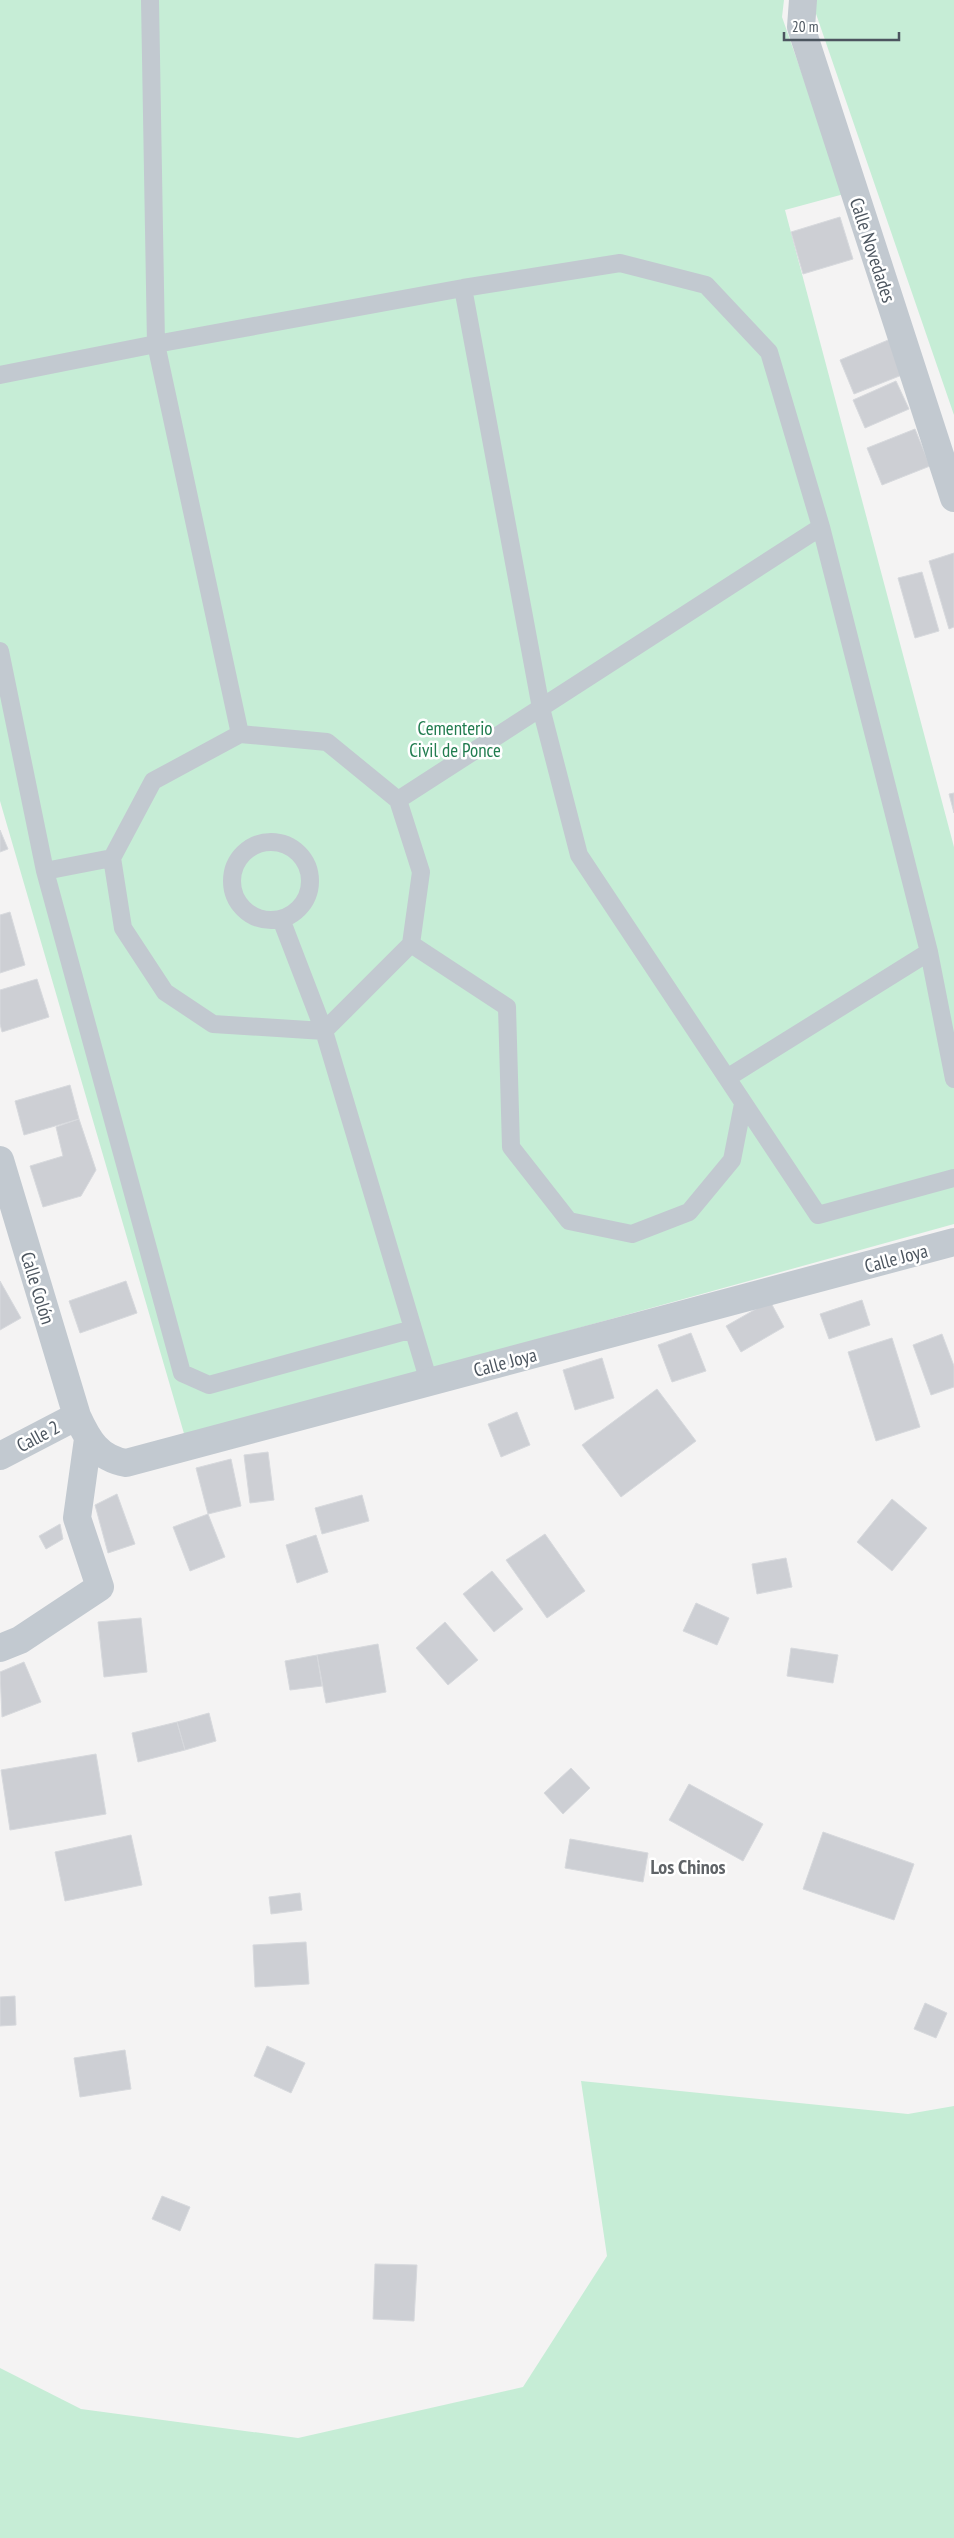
<svg xmlns="http://www.w3.org/2000/svg" width="954" height="2538" viewBox="0 0 954 2538" font-family="'PT Sans Narrow',sans-serif">
<rect width="100%" height="100%" fill="#f4f3f3"/>
<!-- green -->
<path fill="#c6edd6" d="M0,0H784L782,17L844,194L785,210L954,847V1224L185,1437L0,801Z
M815,0H954V415L814,8Z
M581,2081L908,2114L954,2106V2538H0V2368L81,2409L298,2438L523,2387L607,2256Z"/>
<!-- building -->
<path fill="#cdcfd4" stroke="#d7d9dd" d="M840,217L853,259L803,274L791,232Z
M893,338L907,373L854,394L840,360Z
M896,381L909,409L865,428L853,400Z
M915,429L930,466L882,485L867,448Z
M954,553V627L949,629L929,561Z
M922,572L939,631L915,638L898,578Z
M954,793V813L949,794Z
M0,830L8,849L0,852Z
M10,912L25,965L0,973V915Z
M37,979L49,1017L2,1032L0,1024V990Z
M70,1085L79,1119L24,1135L15,1101Z
M79,1119L96,1170L81,1196L43,1207L30,1166L63,1156L56,1127Z
M0,1281L21,1318L0,1330Z
M126,1281L137,1313L80,1333L69,1301Z
M862,1300L870,1325L829,1339L820,1314Z
M770,1301L784,1327L741,1352L726,1326Z
M691,1333L706,1371L672,1382L658,1345Z
M942,1334L954,1366V1387L931,1395L913,1345Z
M892,1338L920,1427L876,1441L848,1352Z
M602,1358L614,1398L575,1410L563,1370Z
M657,1389L696,1441L621,1497L582,1445Z
M517,1412L530,1445L501,1457L488,1424Z
M268,1452L274,1500L250,1503L244,1455Z
M231,1459L241,1506L208,1514L196,1468Z
M117,1494L135,1544L108,1553L95,1505Z
M362,1495L369,1521L322,1534L315,1508Z
M892,1499L927,1528L892,1571L857,1542Z
M208,1514L225,1557L190,1571L173,1527Z
M60,1524L63,1539L46,1549L39,1536Z
M545,1534L585,1591L547,1618L506,1560Z
M316,1535L328,1572L297,1583L286,1545Z
M786,1558L792,1587L757,1594L752,1564Z
M492,1571L523,1609L494,1632L463,1594Z
M696,1603L729,1618L717,1645L683,1631Z
M141,1618L147,1672L104,1677L98,1622Z
M445,1622L478,1660L448,1685L416,1648Z
M378,1644L386,1692L326,1703L317,1655Z
M791,1648L838,1655L833,1683L787,1676Z
M317,1655L322,1686L290,1690L285,1661Z
M24,1662L41,1702L2,1717L0,1672Z
M209,1713L216,1741L185,1750L177,1722Z
M177,1722L185,1750L138,1762L132,1733Z
M96,1754L106,1814L10,1830L1,1770Z
M571,1768L590,1788L563,1814L544,1793Z
M689,1784L763,1824L743,1861L669,1820Z
M823,1832L914,1864L894,1920L803,1889Z
M131,1835L142,1885L65,1901L55,1852Z
M570,1839L648,1853L643,1882L565,1868Z
M300,1893L302,1910L271,1914L269,1897Z
M306,1942L309,1984L255,1987L253,1945Z
M15,1996L16,2025L0,2026V1997Z
M925,2003L947,2013L936,2038L914,2029Z
M267,2046L305,2063L291,2093L254,2076Z
M125,2050L131,2089L80,2097L74,2058Z
M162,2196L190,2207L180,2231L152,2219Z
M375,2264L417,2265L414,2321L373,2319Z"/>
<g fill="none" stroke-linecap="round" stroke-linejoin="round">
<!-- service -->
<path stroke="#c2c9d0" stroke-width="18" d="M150,0L156,344L240,734
M463,288L541,708L579,855L818,1215L954,1178
M0,375L156,344L463,288L620,263L706,285L769,352L821,527L929,952L954,1079
M0,651L45,871L182,1373L209,1385L413,1329
M240,734L327,742L398,800L421,872L411,944L324,1031L213,1024L165,992L123,928L112,858L153,781Z
M398,800L821,527
M232 881a39 39 0 1 1 78 0a39 39 0 1 1-78 0Z
M45,871L112,858
M281,919L324,1031L429,1382
M411,944L507,1007L511,1147L569,1221L632,1234L689,1212L732,1160L743,1104
M727,1078L929,952"/>
<!-- minor -->
<path stroke="#c2c9d0" stroke-width="28" d="M803,0L801,27L954,498
M0,1160L77,1416C88,1440 98,1458 126,1463L954,1242
M0,1456L77,1416
M0,1648L20,1640L100,1587L77,1518L88,1439"/>
</g>
<g text-anchor="middle" stroke-width="5" stroke-linejoin="round" paint-order="stroke">
<!-- street labels -->
<g font-size="19" fill="#4c555f" stroke="#fff">
<text transform="translate(873 250) rotate(72)" y="7">Calle Novedades</text>
<text transform="translate(896 1258) rotate(-15)" y="7">Calle Joya</text>
<text transform="translate(38 1288) rotate(73)" y="7">Calle Colón</text>
<text transform="translate(505 1362) rotate(-15)" y="7">Calle Joya</text>
<text transform="translate(38 1436) rotate(-28)" y="7">Calle 2</text>
</g>
<!-- park labels -->
<g font-size="19" fill="#217c4f" stroke="#fff">
<text x="455" y="735">Cementerio<tspan x="455" dy="22">Civil de Ponce</tspan></text>
</g>
<!-- neighbourhood labels -->
<g font-size="20" font-weight="bold" fill="#5f6367" stroke="#fff">
<text x="688" y="1874">Los Chinos</text>
</g>
</g>
<!-- scale -->
<path d="M784 32v8h115v-8" fill="none" stroke="#4c555f" stroke-width="2.5"/>
<text x="792" y="32" font-size="15" fill="#4c555f" stroke="#ffffff" stroke-width="4" paint-order="stroke">20 m</text>
</svg>
